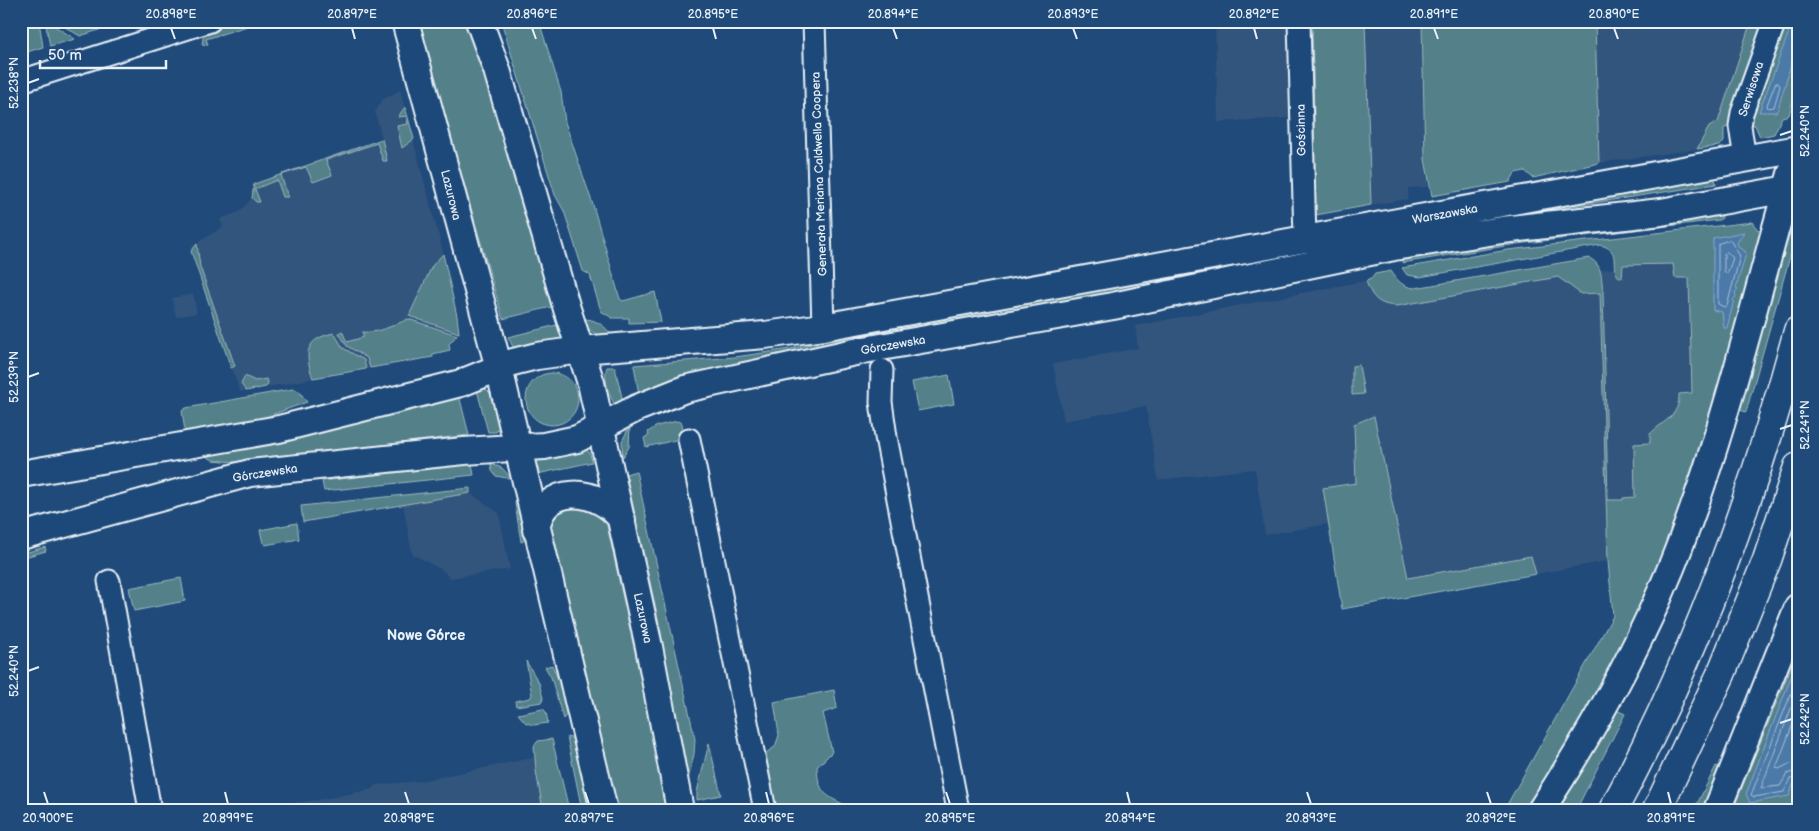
<svg xmlns="http://www.w3.org/2000/svg" width="1819" height="831" viewBox="0 0 1819 831" font-family="'Balsamiq Sans',sans-serif">
<rect width="100%" height="100%" fill="#1f4a7a"/>
<filter id="ink" filterUnits="userSpaceOnUse"><feTurbulence type="fractalNoise" baseFrequency=".02" numOctaves="2"/><feDisplacementMap in="SourceGraphic" scale="10" xChannelSelector="R" yChannelSelector="G"/><feConvolveMatrix kernelMatrix="1 2 1 2 8 2 1 2 1" color-interpolation-filters="sRGB"/></filter>
<g filter="url(#ink)">
<!-- built -->
<path fill="#33547d" d="M1215,21H1289L1291,118L1218,122Z
M1365,21H1422L1425,159L1429,187L1408,188V199L1371,205Z
M1595,21H1751L1718,122L1709,127L1697,149L1599,163Z
M400,90L446,263L457,316L459,333L449,344L450,350L433,354V357L240,392L191,251L200,241L223,227L220,219L239,212L252,198L254,184L382,139L375,112L382,100Z
M1707,233L1733,340L1608,561L1342,609L1328,524L1265,535L1255,469L1158,480L1146,406L1064,421L1053,364L1138,348L1135,326L1384,277L1390,305L1619,267L1618,245Z
M193,294L197,313L176,317L172,298Z
M470,493L499,513L510,569L450,578L442,570L412,554L403,504Z
M546,755L556,810L243,809L324,799L372,789L376,785L420,781Z"/>
<!-- green -->
<path fill="#538089" stroke="#9eb8c0" d="M21,21H39L43,47L21,54Z
M45,21H47L75,39L50,46Z
M55,21H127L80,36Z
M232,21H263L206,39L208,44L202,45L204,32L209,29Z
M417,21H469L555,306L503,319Z
M501,21H539L561,92L565,122L593,205L620,299L623,301L655,292L661,322L629,323V318H612L601,311L590,275L583,271L564,211L555,195Z
M1312,21H1365L1371,205L1316,215Z
M1422,21H1595L1599,163L1533,178L1525,171L1515,173L1510,182L1432,196L1425,159Z
M1751,21H1766L1737,93L1730,127L1724,128V142L1719,146L1697,149L1709,127L1718,122Z
M1784,21H1798V81L1789,115L1782,117L1774,134L1760,137L1755,125H1748Z
M405,107L414,139L402,148L397,126L408,124L406,116L398,117Z
M382,139L387,161H383L377,143L326,160L332,175L313,182L306,167L281,175L288,197H283L277,180L255,189L260,202H256L252,198L254,184Z
M1714,175L1716,184L1490,219Z
M1721,212L1722,218L1719,220L1517,244L1402,263L1404,256Z
M1798,212V228L1746,412L1737,409L1787,224L1794,225Z
M1752,222L1758,230L1761,229L1759,246L1726,374L1655,582L1623,650L1528,810H1504L1613,616L1608,561L1600,293L1581,294L1558,277L1397,306C1378,305 1372,298 1366,281L1371,279L1375,274L1391,271C1398,281 1402,287 1415,288L1589,258C1603,264 1601,279 1603,291L1608,500H1623V498L1635,497L1634,444L1650,443V434C1664,420 1680,416 1679,394L1692,393L1689,278H1675L1673,264L1623,265L1622,278L1619,277C1608,266 1623,250 1600,245L1420,277L1407,275L1402,268L1508,250Z
M197,244L200,267L235,366L231,368L191,251Z
M443,254L457,316L459,333L409,316L432,266Z
M1220,266L1221,273L639,395L634,365L735,357L790,349L874,329Z
M408,319L457,335L449,344L450,350L433,354V357L370,368L367,358L347,346L339,333L342,331L347,342L364,337L362,332C376,334 395,325 408,319Z
M582,319C594,318 607,326 612,337C597,336 589,333 582,319Z
M561,324L563,340L514,349L508,337Z
M334,333L343,348L364,360L366,369L313,378C304,353 305,339 334,333Z
M1359,365L1364,394L1352,395V366Z
M607,367H615L623,402L617,406C609,401 603,375 607,367Z
M526 399a26 26 0 1 1 52 0a26 26 0 1 1-52 0Z
M949,375L954,404L918,411L912,382Z
M245,376L255,381L266,379L268,384L266,387L246,391L241,384Z
M293,389L299,391L307,402L249,423L185,431L182,411L186,408Z
M486,389L491,394L499,427L496,432H488L477,390Z
M459,395L469,435L235,462L213,460L200,453Z
M1374,416L1408,578L1531,556L1536,574L1342,609L1323,488L1356,483L1354,424Z
M677,421L682,423L684,438L646,447L644,438L649,435L648,432L657,426Z
M630,426L629,447L623,457L622,441Z
M585,449L590,453L592,462L533,475L534,459Z
M472,464L474,475L324,491L322,481Z
M491,464L502,468L512,479L496,476L492,471Z
M636,471L695,739L694,754L687,785L670,704L661,632L626,474Z
M470,488V493L303,522L301,506Z
M517,498L520,506L524,541L521,542L515,503Z
M581,501L606,521L670,810H614L547,532L551,515Z
M297,523L299,539L265,545L263,543L260,530Z
M45,547L46,551L21,558V554Z
M181,578L185,601L134,611L129,588Z
M1798,647V810H1733L1793,662Z
M526,661L539,683L543,698L542,702L516,706L515,701L530,698L532,695Z
M552,665L568,701L569,712L563,719L551,677L545,667Z
M834,690L837,708L823,713L832,752L817,767C818,798 831,797 855,810H772L761,756L775,747L779,735L774,702Z
M543,709L546,712L548,723L534,725L526,723L518,714Z
M1616,710L1625,714L1576,810H1554Z
M567,737L574,739L594,810H582Z
M552,739L569,810H543L536,771L534,746L538,741Z
M709,743L721,795L697,800V792Z
M1716,766L1723,769L1706,810H1694Z"/>
<!-- water -->
<path fill="#4b7aa8" stroke="#8aaac8" d="M1793,21H1798V40L1778,109L1776,112H1759Z
M1744,232L1737,243L1739,248L1745,251L1746,254L1736,288L1738,289L1735,292L1736,297L1733,300L1735,303L1733,304L1727,328H1724L1722,312L1713,310V238Z
M1798,671V782H1794L1789,796L1750,803L1746,794L1793,672Z"/>
<g fill="none" stroke-linecap="round" stroke-linejoin="round">
<!-- shore -->
<path stroke="#a9c1d8" stroke-width="1" d="M1778,83L1780,86L1774,107L1768,108L1767,105L1775,84Z
M1730,240L1740,256L1727,306L1724,307L1718,304V244Z
M1727,252L1733,258L1727,274L1724,271V254Z
M1798,676L1751,795L1754,797L1784,792L1790,779L1798,777
M1798,690L1761,788L1780,786L1787,774L1798,770
M1798,711L1776,768L1779,769L1789,764L1798,763"/>
<defs>
<path id="minor" d="M814,21L823,327
M1299,21L1305,239
M21,81L210,21
M1745,159L1740,126L1742,113L1775,21
M882,370L881,402L886,437L958,810
M689,439L765,810
M109,581L150,810"/>
<path id="major" d="M405,21L499,368L604,810
M479,21L497,70L567,309L591,383L649,647L680,810
M21,474L279,429L461,383L513,362L537,356L581,350L765,335L823,327L1798,149
M536,530C542,482 599,487 622,520
M21,536L250,473L464,451L544,446L577,439L637,408L685,389L864,350L1113,306L1394,247L1502,230L1661,212L1798,187
M1541,810C1592,732 1636,653 1671,568C1723,440 1753,306 1791,174
M1717,810L1798,607"/>
<path id="highway" d="M1613,810C1693,662 1754,494 1798,331
M1657,810L1721,674L1767,560L1798,467"/>
</defs>
<!-- minor casing -->
<use href="#minor" stroke="#e8f1f8" stroke-width="25"/>
<!-- major casing -->
<use href="#major" stroke="#e8f1f8" stroke-width="30"/>
<!-- highway casing -->
<use href="#highway" stroke="#e8f1f8" stroke-width="31"/>
<!-- minor -->
<use href="#minor" stroke="#1f4a7a" stroke-width="21"/>
<!-- major -->
<use href="#major" stroke="#1f4a7a" stroke-width="26"/>
<!-- highway -->
<use href="#highway" stroke="#1f4a7a" stroke-width="28"/>
</g>
</g>
<!-- ticks -->
<path fill="none" stroke="#e8f1f8" stroke-width="2" d="M171,28L175,39M352,28L355,39M532,28L536,39M713,28L716,39M893,28L897,39M1073,28L1077,39M1254,28L1257,39M1434,28L1438,39M1614,28L1618,39M28,83L39,79M1780,135L1792,131M28,377L39,373M1780,429L1792,425M28,671L39,667M1780,723L1792,719M44,792L48,804M225,792L228,804M405,792L409,804M585,792L589,804M766,792L769,804M946,792L950,804M1127,792L1130,804M1307,792L1311,804M1487,792L1491,804M1668,792L1671,804"/>
<g text-anchor="middle" stroke-width="5" stroke-linejoin="round" paint-order="stroke">
<!-- street labels -->
<g font-size="12" fill="#e8f1f8" stroke="#1f4a7a">
<text transform="translate(1751 89) rotate(-72)" y="4">Serwisowa</text>
<text transform="translate(1301 130) rotate(-91)" y="4">Gościnna</text>
<text transform="translate(819 174) rotate(-92)" y="4">Generała Meriana Caldwella Coopera</text>
<text transform="translate(451 195) rotate(76)" y="4">Lazurowa</text>
<text transform="translate(1445 214) rotate(-10)" y="4">Warszawska</text>
<text transform="translate(893 345) rotate(-10)" y="4">Górczewska</text>
<text transform="translate(265 473) rotate(-9)" y="4">Górczewska</text>
<text transform="translate(643 618) rotate(78)" y="4">Lazurowa</text>
</g>
<!-- neighbourhood labels -->
<g font-size="14" font-weight="bold" fill="#e8f1f8" stroke="#1f4a7a">
<text x="426" y="640">Nowe Górce</text>
</g>
</g>
<!-- margin -->
<rect width="1819" height="831" fill="none" stroke="#1f4a7a" stroke-width="55"/>
<!-- scale -->
<path d="M40 60v8h126v-8" fill="none" stroke="#e8f1f8" stroke-width="2.5"/>
<text x="48" y="60" font-size="15" fill="#e8f1f8" stroke="#1f4a7a" stroke-width="4" paint-order="stroke">50 m</text>
<rect x="28" y="28" width="1764" height="776" fill="none" stroke="#e8f1f8" stroke-width="2"/>
<g font-size="12" text-anchor="middle" fill="#e8f1f8">
<text x="171" y="18">20.898°E</text>
<text x="352" y="18">20.897°E</text>
<text x="532" y="18">20.896°E</text>
<text x="713" y="18">20.895°E</text>
<text x="893" y="18">20.894°E</text>
<text x="1073" y="18">20.893°E</text>
<text x="1254" y="18">20.892°E</text>
<text x="1434" y="18">20.891°E</text>
<text x="1614" y="18">20.890°E</text>
<text transform="translate(14 83) rotate(-90)" y="4">52.238°N</text>
<text transform="translate(1805 131) rotate(-90)" y="4">52.240°N</text>
<text transform="translate(14 377) rotate(-90)" y="4">52.239°N</text>
<text transform="translate(1805 425) rotate(-90)" y="4">52.241°N</text>
<text transform="translate(14 671) rotate(-90)" y="4">52.240°N</text>
<text transform="translate(1805 719) rotate(-90)" y="4">52.242°N</text>
<text x="48" y="822">20.900°E</text>
<text x="228" y="822">20.899°E</text>
<text x="409" y="822">20.898°E</text>
<text x="589" y="822">20.897°E</text>
<text x="769" y="822">20.896°E</text>
<text x="950" y="822">20.895°E</text>
<text x="1130" y="822">20.894°E</text>
<text x="1311" y="822">20.893°E</text>
<text x="1491" y="822">20.892°E</text>
<text x="1671" y="822">20.891°E</text>
</g>
</svg>
